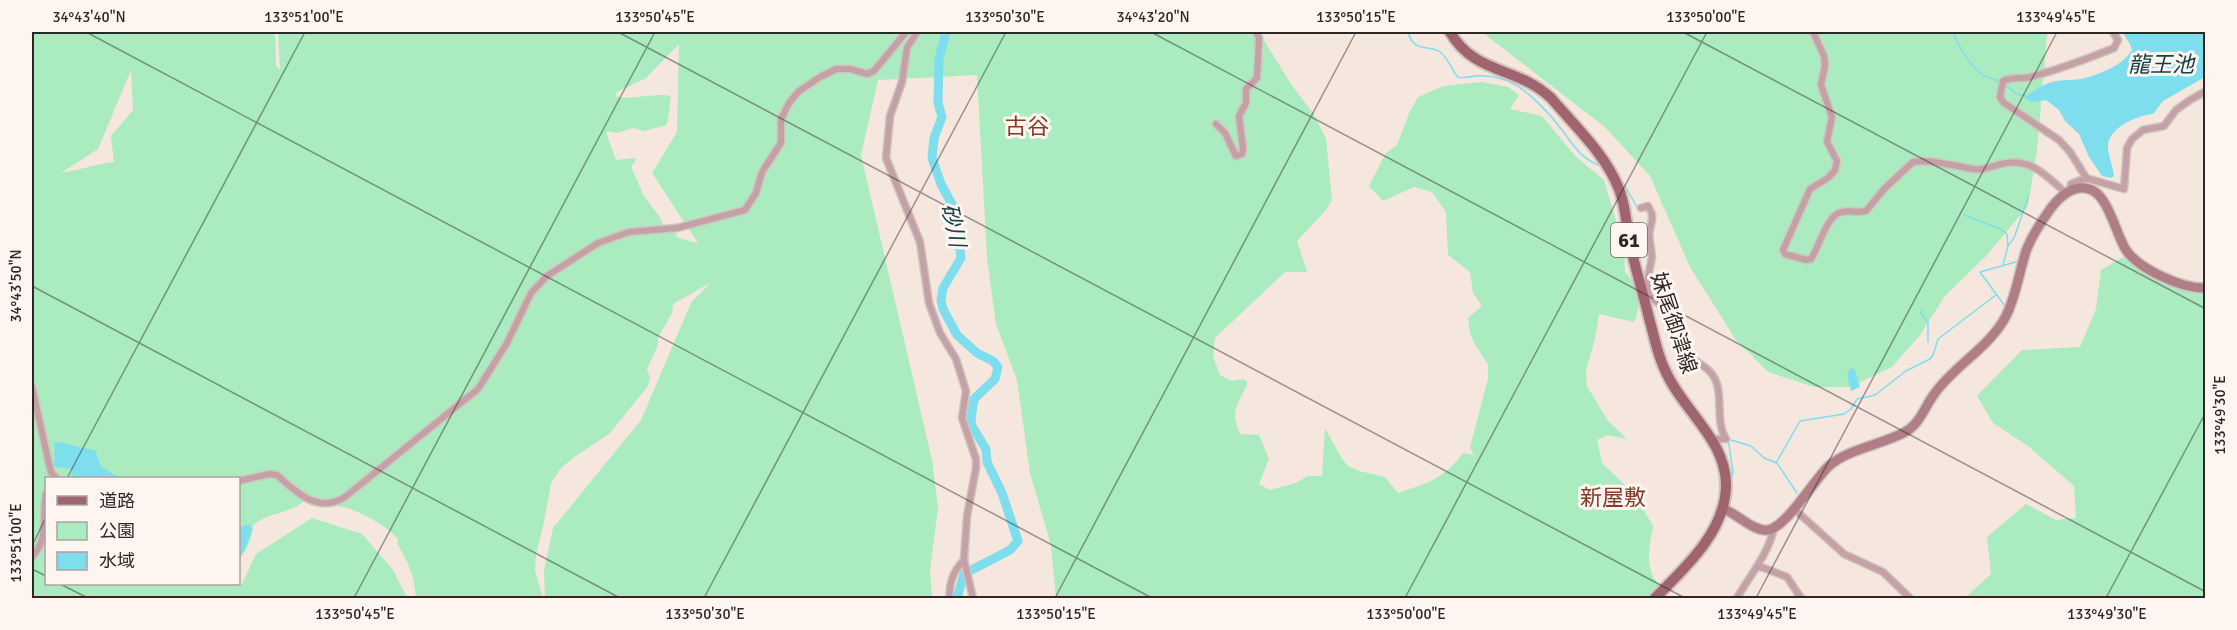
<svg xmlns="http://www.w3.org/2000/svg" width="2237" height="630" viewBox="0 0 2237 630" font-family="Signika,'Noto Sans JP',sans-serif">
<rect width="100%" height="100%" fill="#f5e6de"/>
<!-- green -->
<path fill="#aaebc0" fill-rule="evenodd" d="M32,32H275L276,65L280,70L278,32H1259L1291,84L1313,113L1326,139L1332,200L1325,211L1297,241L1307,272H1285L1215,338L1213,357L1220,375L1232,381L1243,379L1247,381V385C1237,405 1230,412 1240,434L1259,435L1269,459L1259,484L1270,490L1296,483L1308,476H1322L1325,428L1342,459L1348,466L1359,471L1385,477L1398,493C1428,483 1444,479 1463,453L1474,455L1470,447L1488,379V364L1475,345L1470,333L1468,318L1482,306L1473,293L1470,272L1448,255L1446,212L1432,192L1414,187L1383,201L1369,186L1386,153L1397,145L1410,111L1418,97L1444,86L1482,82L1508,87L1519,95L1510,109L1542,116L1575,156L1604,180L1624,248L1625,272C1638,284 1642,306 1634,322L1599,314L1595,339L1586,370L1587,386L1608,421L1627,439L1607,435L1597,440L1602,463L1635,495L1653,526C1649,548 1644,568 1659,585L1647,598H1056L1051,545L1030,473L1017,380L996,324L987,258L977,75L878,80L861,155L932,460L938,508L930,570L932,598H545L544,571L553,528L641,420L691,303L710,283L673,304L672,313L658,338V345L647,369L650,378L648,386L610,433L573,458L561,468L551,483L544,522L536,554L535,571L543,598H416C414,574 409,564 397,543L398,539C387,526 354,507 337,506C324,505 316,508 305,500C291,514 268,512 253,525C253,537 246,551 239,560L238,478H46V584H242L256,554L312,518L362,534L393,570L407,598H32ZM679,44L677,132L652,173L698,243L678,238L674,231L662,223L659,216L644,196L631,167L636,160L634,158L616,160L607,135V131L617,133L633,128L644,131L666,125L668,119L671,96C652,92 634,101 615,96L617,92L646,78ZM131,70L133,110L111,136L114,162C96,164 79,170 61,173L98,149Z
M1482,32H2050L2047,35L2037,150L2028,206L1986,256L1945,296L1920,335L1892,367L1850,387H1814L1768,372L1736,340L1690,267L1650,176L1606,128Z
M2123,257L2144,273L2201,294H2205V598H1965L1991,574L1987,537L2026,504L2056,520L2076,518L2074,486L2028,446L1993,423L1977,396L2022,350L2080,347L2096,309L2101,270Z"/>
<!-- water -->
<path fill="#7edeee" d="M2122,32H2205V77L2163,101L2153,114C2138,115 2107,128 2108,147C2108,156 2113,165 2114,176L2111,178L2102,176L2089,157L2079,134L2065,121L2059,110L2046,100L2031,102L2024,98C2033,91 2042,85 2052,82C2064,79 2075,81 2085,78C2101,74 2123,65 2132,50L2130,44Z
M1851,368L1855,370L1860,387L1851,391L1847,375Z
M58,442L97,451L96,454L101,466L119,478H70L72,469L55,467L54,465L55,445L53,444Z
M246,525H250L252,529L245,549L239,558V527Z"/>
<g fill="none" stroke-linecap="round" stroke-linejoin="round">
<!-- stream -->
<path stroke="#7edeee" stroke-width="1.5" d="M1408,32C1414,54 1429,44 1440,52C1449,58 1454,75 1458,77C1464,79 1471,76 1476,76C1486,75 1504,78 1512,83C1529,91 1551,115 1562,130C1574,146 1581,159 1601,166
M1953,32C1960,48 1968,64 1983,75C1989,79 1995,79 2001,82
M2005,84L2016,94L2027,96
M1618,174L1637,207L1640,206
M1964,215L2001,229L2007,234L2008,246
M2003,265L2008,246L2014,238L2028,198
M2005,306L1980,272L2019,261
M1922,308L1921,313L1928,323V342
M1677,331L1681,340
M1688,351L1706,364
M1728,438L1733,472L1731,480
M1731,440L1751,446L1764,458L1777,463L1797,493
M1776,463L1800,421L1844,414L1851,409L1857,399L1875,395L1906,371L1930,359L1933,355L1938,339L1996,295"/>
<!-- river -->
<path stroke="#7edeee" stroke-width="9" d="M946,32L939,59L938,103L942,117L934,138L932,158L941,184L955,210L961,258L943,288L941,300L943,309L957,335L977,353L993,361L998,367L995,379L974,399L971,419L972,426L986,449L987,462L1002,493L1018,541L1010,550L964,574L957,598"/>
<defs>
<path id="street" d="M917,32L907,48L902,82L890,116L886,158L920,242L929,303L940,333L956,359L966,391L962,418L976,459V468L967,516L964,560L973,598
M1813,32L1824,56L1825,65L1821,85L1832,117L1827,142L1837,161L1835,170L1828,178L1810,189L1783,250L1785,254L1806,260L1811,259C1819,247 1827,214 1842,212C1850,210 1858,213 1866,211L1885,188L1913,162C1933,159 1953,166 1973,169C1982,171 1993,166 2001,164C2031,157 2045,175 2066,193
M1216,124L1225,133L1236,156L1242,154L1243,148L1239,116L1246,103V89L1257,78L1259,38L1256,32
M2087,179L2070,152L2059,140L2004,103L2000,97L2003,81C2011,77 2022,79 2031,77C2060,69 2087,59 2114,48L2118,40L2113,32
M2070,192L2071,184L2086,178L2124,189L2127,148L2132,139L2143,130L2164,126L2176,110L2190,100L2206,91
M1641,208L1648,206L1652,214V220L1649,234L1652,257L1647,282L1649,295
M1643,295C1664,296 1673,333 1682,348C1691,363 1711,364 1717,384C1722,401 1716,423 1726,439H1712
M32,387L49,464L51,472L56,478
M238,481L270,474L277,475C297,493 318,514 345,497L478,389L507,343L531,293L547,276L598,243L629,232L677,228L745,210L756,193L762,172L781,143V119L789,103L799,91L820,77L836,69H850L867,74L874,71L906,32
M1794,509L1844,554L1883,572L1910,598
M32,557C49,539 42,516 46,493
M1759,566L1787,577L1801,598
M950,598C948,584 954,570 964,560
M1737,598C1750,575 1768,555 1774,528"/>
<path id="secondary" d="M1724,509C1737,514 1754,532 1768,530C1787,527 1814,479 1830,465C1851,448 1881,445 1905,432C1920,424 1925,406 1935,393C1955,365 1990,347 2006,316C2016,296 2019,273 2026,251C2032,235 2041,222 2051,208C2058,199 2068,189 2080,188C2108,185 2114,232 2126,250C2139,269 2182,289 2206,288"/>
<path id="primary" d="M1450,32C1475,75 1517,66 1551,98C1575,126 1606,155 1619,189C1626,206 1626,225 1630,243C1635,268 1643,293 1649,318C1654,335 1657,354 1665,370C1682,410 1726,439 1726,485C1726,531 1685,568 1655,598"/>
</defs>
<!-- street casing -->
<use href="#street" stroke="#d1c4bd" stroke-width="9"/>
<!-- secondary casing -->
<use href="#secondary" stroke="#d1c4bd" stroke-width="12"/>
<!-- primary casing -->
<use href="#primary" stroke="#d1c4bd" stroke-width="14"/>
<!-- street -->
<use href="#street" stroke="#c4a1a7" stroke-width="6"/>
<!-- secondary -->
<use href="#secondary" stroke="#b07e86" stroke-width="9"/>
<!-- primary -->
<use href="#primary" stroke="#a0646f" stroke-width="10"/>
</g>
<!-- ticks -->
<path fill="none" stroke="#2d2825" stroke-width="1.5" stroke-opacity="0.45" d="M86,32L1152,598M618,32L1685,598M1151,32L2206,592M1683,32L2206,309M32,286L620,598M67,478L305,32M32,546L46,517M32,569L46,576M60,584L88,598M354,598L655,32M704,598L1006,32M1055,598L1356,32M1405,598L1707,32M1756,598L2057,32M2106,598L2206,412"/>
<g text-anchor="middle" stroke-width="6" stroke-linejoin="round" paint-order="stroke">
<!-- shield labels -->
<rect fill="#fef5f0" stroke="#6c6662" stroke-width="1.5" x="1611" y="223" width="36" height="34" rx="4.5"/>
<g font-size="20" font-weight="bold" fill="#2d2825">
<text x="1629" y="247">61</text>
</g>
<!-- street labels -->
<g font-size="21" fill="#2d2825" stroke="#fef5f0">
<text transform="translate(1674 323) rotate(72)" y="7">妹尾御津線</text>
</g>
<!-- water labels -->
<g font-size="22" font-style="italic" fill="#134047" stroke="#fef5f0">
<text x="2161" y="72">龍王池</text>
<text transform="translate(954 225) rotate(78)" y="8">砂川</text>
</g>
<!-- neighbourhood labels -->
<g font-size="22" fill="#813d27" stroke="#fef5f0">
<text x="1027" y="134">古谷</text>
<text x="1613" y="505">新屋敷</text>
</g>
</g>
<!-- border -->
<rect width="2237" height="630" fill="none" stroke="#fef5f0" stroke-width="66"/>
<!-- legend -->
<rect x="45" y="477" width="195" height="108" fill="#fef5f0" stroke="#aaa39f" stroke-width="1.5"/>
<rect x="57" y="496" width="30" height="9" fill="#a0646f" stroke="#aaa39f" stroke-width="1.5"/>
<text x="99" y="507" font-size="18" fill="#2d2825">道路</text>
<rect x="57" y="522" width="30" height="18" fill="#aaebc0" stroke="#aaa39f" stroke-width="1.5"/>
<text x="99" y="537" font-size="18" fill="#2d2825">公園</text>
<rect x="57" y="552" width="30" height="18" fill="#7edeee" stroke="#aaa39f" stroke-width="1.5"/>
<text x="99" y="567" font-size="18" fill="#2d2825">水域</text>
<rect x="33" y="33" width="2171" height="564" fill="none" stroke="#2d2825" stroke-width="2"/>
<g font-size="15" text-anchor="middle" fill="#2d2825">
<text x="89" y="22">34°43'40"N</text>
<text x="304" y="22">133°51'00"E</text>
<text x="655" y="22">133°50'45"E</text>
<text x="1005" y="22">133°50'30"E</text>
<text x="1153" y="22">34°43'20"N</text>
<text x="1356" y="22">133°50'15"E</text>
<text x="1706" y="22">133°50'00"E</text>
<text x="2056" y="22">133°49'45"E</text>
<text transform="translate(16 286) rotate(-90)" y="5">34°43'50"N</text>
<text transform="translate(2220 415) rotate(-90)" y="5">133°49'30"E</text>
<text transform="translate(16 543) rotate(-90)" y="5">133°51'00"E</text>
<text x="355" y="619">133°50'45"E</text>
<text x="705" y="619">133°50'30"E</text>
<text x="1056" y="619">133°50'15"E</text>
<text x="1406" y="619">133°50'00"E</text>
<text x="1757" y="619">133°49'45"E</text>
<text x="2107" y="619">133°49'30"E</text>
</g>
</svg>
